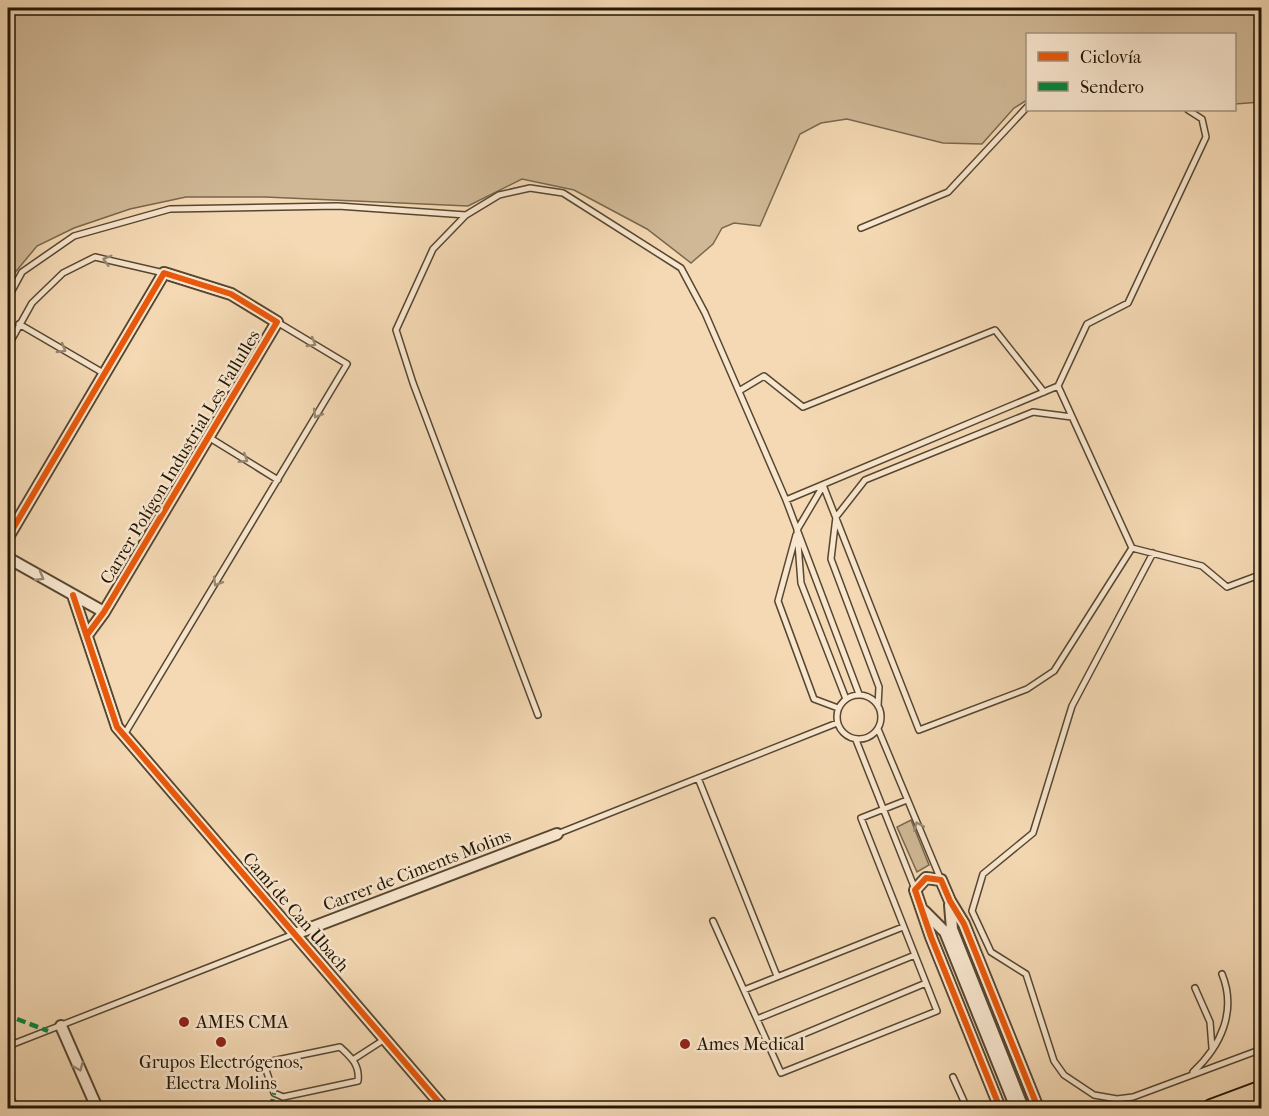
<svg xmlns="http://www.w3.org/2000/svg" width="1269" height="1116" viewBox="0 0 1269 1116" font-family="'IM FELL French Canon',serif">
<rect width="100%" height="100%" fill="#f4d9b4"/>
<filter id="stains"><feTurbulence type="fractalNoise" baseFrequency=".00333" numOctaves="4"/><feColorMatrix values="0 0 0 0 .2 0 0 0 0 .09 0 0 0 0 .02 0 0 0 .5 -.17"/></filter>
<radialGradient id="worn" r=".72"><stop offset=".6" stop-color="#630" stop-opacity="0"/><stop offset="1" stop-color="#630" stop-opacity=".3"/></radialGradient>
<!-- green -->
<path fill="#d0b896" stroke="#79674e" stroke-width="1.5" d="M8,8H1261V102L1235,104L1234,34H1028L1027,100L1014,108L982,144L943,143L847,119L821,123L800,134L760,226L734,223L722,228L713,244L691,263L647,229L574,190L522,179L468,206L265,197H186L130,209L74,228L37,246L8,281Z
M911,820L929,865L917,872L897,827Z
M8,1086L20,1108H8Z"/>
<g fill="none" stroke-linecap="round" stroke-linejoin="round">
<defs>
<path id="service" d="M861,228L948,192L1028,106
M8,298L22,272L74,236L170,209L338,206L466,215
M19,324L105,374
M8,346L32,303L63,273L95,257L164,273
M1058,386L1132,548L1202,566L1227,587L1262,574
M739,391L764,376L803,407L995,330L1044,392
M210,438L278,480
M823,485L919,730L1027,689L1054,671L1132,548
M823,486L797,530L801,583L846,699
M786,500L1058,386L1087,324L1128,303L1206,137L1202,119L1188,110
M796,535L778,601L814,699L838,708
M1153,553L1072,706L1033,833L983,874L972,911L991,952L1026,974L1054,1061L1064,1075L1094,1095L1117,1099L1133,1097L1262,1049
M837 717a22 22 0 1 1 44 0a22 22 0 1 1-44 0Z
M878,706L879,687L831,559L836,517L865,480L1033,412L1072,417
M538,715L413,383L396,330L433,249L466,215L499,195L530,188L563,193L681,268L705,313L786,500L859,694
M878,729L941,880
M124,735L347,364L277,322
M856,740L915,889
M698,778L777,976
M557,834L837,723
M713,921L781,1073L937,1011L861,818L907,800
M1195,988L1210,1022L1212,1048
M744,990L903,927
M757,1019L915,955
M8,1046L294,934
M340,1047C351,1057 360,1065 358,1081L283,1097L274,1093L266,1070L272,1061Z
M770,1048L926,983
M354,1059L385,1039
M1193,1072C1221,1046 1237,1011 1222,974
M953,1077L967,1108"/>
<path id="minor" d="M8,537L164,273L231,294L277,322L104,612L87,635
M8,558L104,612
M73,595L117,727L444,1108
M950,905L952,929L1023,1108
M924,911L945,932L1016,1108
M295,934L557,834
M61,1026L97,1108
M1000,1108L931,937L915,890L926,878L941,880L950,901L964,924L1038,1108"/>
<path id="primary" d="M1211,1108L1262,1089"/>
</defs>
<!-- service casing -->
<use href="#service" stroke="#564731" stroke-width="8"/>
<!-- minor casing -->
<use href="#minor" stroke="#564731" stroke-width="14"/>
<!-- primary casing -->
<use href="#primary" stroke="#221605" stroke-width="20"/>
<!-- service -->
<use href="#service" stroke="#f8e6ce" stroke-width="5"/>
<!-- minor -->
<use href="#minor" stroke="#f8e6ce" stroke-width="10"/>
<!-- primary -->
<use href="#primary" stroke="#f4d9b4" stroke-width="16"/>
<!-- quiet -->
<path stroke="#00873e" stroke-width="4.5" stroke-dasharray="9 4.5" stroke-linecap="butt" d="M8,1009L17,1019L48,1031
M271,1108L274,1093"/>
<defs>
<path id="cycleway" d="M8,537L164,273L231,294L277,322L104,612L87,635
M73,595L117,727L444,1108
M1000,1108L931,937L915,890L926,878L941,880L950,901L964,924L1038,1108"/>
</defs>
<!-- cycleway casing -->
<use href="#cycleway" stroke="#f8e6ce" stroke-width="10"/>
<!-- cycleway -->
<use href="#cycleway" stroke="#e8590c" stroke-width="6"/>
</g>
<!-- one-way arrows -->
<defs><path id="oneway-chevron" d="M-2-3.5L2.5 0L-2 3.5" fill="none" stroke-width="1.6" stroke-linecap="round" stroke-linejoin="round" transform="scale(1.5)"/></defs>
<g stroke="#988874">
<use href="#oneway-chevron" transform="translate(107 260) rotate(-164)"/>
<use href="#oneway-chevron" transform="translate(312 343) rotate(31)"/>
<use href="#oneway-chevron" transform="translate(62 349) rotate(31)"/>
<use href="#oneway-chevron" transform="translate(317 414) rotate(121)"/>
<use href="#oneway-chevron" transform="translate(244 459) rotate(32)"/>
<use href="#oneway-chevron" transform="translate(40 577) rotate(30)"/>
<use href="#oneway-chevron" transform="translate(217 582) rotate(121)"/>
<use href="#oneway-chevron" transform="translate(918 826) rotate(-113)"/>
<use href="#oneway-chevron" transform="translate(79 1067) rotate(67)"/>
</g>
<!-- markers -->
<g fill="#8f2418" stroke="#f8e6ce" stroke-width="2">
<circle cx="184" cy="1022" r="6"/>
<circle cx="221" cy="1042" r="6"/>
<circle cx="685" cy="1044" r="6"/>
</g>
<g text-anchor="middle" stroke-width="5" stroke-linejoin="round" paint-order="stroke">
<!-- street labels -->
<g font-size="18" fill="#221605" stroke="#f8e6ce">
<text transform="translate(180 457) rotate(-59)" y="6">Carrer Polígon Industrial Les Fallulles</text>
<text transform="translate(417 870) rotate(-21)" y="6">Carrer de Ciments Molins</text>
<text transform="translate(296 912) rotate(49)" y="6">Camí de Can Ubach</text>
</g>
<!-- poi labels -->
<g font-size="18" fill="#221605" stroke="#f8e6ce" text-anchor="start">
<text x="196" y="1028">AMES CMA</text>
<text x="697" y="1050">Ames Medical</text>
<text x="221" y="1068" text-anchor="middle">Grupos Electrógenos,<tspan x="221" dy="21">Electra Molins</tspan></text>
</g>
</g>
<!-- margin -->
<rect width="1269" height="1116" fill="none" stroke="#f4d9b4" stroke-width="30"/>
<rect x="9" y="9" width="1251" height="1098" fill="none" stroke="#221605" stroke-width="3"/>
<rect x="15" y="15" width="1239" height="1086" fill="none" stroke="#221605" stroke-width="1.5"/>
<!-- legend -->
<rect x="1026" y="33" width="210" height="78" fill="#f8e6ce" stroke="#a2937e" stroke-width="1.5"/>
<rect x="1038" y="52" width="30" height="9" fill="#e8590c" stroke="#a2937e" stroke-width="1.5"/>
<text x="1080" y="63" font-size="18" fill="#221605">Ciclovía</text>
<rect x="1038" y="82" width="30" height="9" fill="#00873e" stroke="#a2937e" stroke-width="1.5"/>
<text x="1080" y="93" font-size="18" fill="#221605">Sendero</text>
<rect width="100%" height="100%" filter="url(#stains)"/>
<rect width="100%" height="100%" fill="url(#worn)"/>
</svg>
